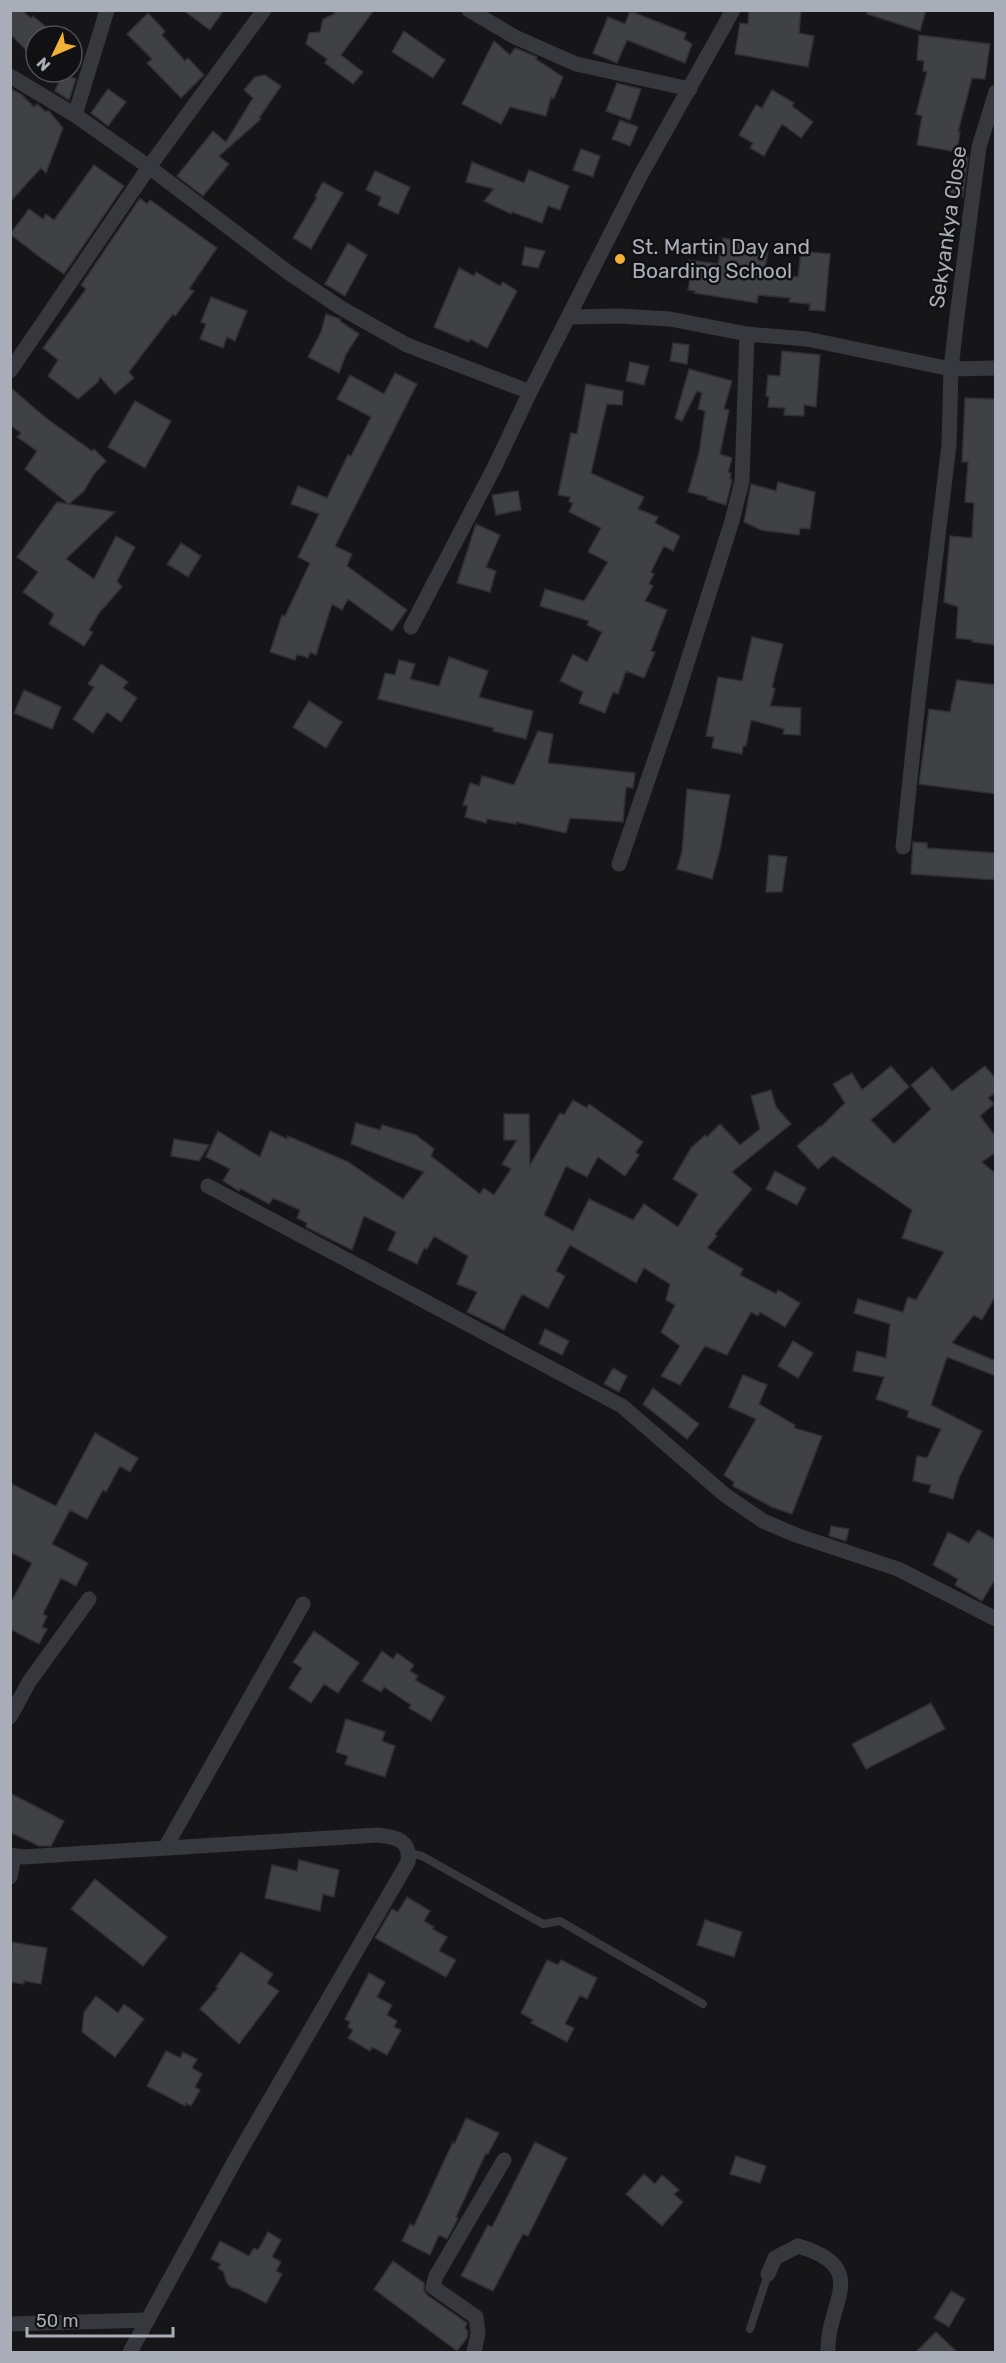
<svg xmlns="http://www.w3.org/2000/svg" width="1006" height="2363" viewBox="0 0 1006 2363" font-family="Rubik,sans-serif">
<rect width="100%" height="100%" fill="#161618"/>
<!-- building -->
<path fill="#404145" stroke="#303034" stroke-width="1.5" d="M10,10H21L31,18L33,16L57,36H36V60L10,34Z
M183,10H224L210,30Z
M335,10H374L341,55L363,72L353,84L325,63L327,59L306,44L309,33L320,32L323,19L334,14Z
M749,10H801L799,33L814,36L808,67L735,54L740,23L748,24Z
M867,10H926L920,31L867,14Z
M630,11L686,33L684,39L692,44L685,63L627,40L617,63L593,53L608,17L625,24Z
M148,13L165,31L162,35L185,61L188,58L204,75L181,98L147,63L152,59L127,34Z
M404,31L445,60L433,78L392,52Z
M919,35L990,44L985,79L972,78L958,132H960L957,152L917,145L922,116L916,114L927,72L923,71L924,61L917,60Z
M494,41L510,55L515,48L537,57L536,59L563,77L554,98L551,97L546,116L510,107L501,124L462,104Z
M62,74L76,79L69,100L55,91Z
M265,75L281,86L259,118L261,119L219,156L229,164L203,196L177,176L213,131L226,142L253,98L244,90L255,77Z
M617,83L641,89L630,120L606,111Z
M10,88L21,94L34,107L37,104L46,112L48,110L63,128L46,173L41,168L10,202Z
M108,89L126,102L108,126L91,113Z
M772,90L794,103L792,106L813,122L801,138L782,124L764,156L750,148L753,143L739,135L756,105L762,108Z
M620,120L638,127L630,146L612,139Z
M581,149L600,156L593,177L573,170Z
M954,156L968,157L963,197L950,196Z
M472,162L524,183L529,170L569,186L560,210L548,206L542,223L512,212L511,214L484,201L494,189L466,182Z
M94,165L124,186L64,274L41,258L10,234L29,209L43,219L46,214L54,220Z
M375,171L410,187L398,214L378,205L381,197L366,190Z
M323,182L343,193L311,249L293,238L317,197L315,196Z
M140,198L147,204L150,200L217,248L189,289L194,291L175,316L173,314L129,372L134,378L115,394L100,377L98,382L78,399L48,376L58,360L43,348L86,289L81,285Z
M723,238L757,244V249L768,251L764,273L798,277L801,251L830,254L825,311L809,310L810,304L789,302L790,298L758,295L757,303L694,293L695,291L688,290L690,278L687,277L689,260L718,264Z
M348,243L367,255L345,296L325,284Z
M525,247L545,251L538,268L522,265Z
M459,268L474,276L476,272L500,286L503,282L517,291L487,348L470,339L469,342L434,327Z
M211,297L247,311L235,341L227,337L223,348L200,339L206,324L201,322Z
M326,314L340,319V321L359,334L346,354L339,373L308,357L321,332Z
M673,343L689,345L687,364L670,361Z
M782,351L820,355L816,407L804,405V416L784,415L785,408L768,407L769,397L766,396L768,375L780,376Z
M630,362L649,366L644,385L626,381Z
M689,369L732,381L724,409L729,410L720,454L732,458L728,472L731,473L730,479L732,480L726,505L707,499L708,497L688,492L699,453L705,411L698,409L702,393L697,391L682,421L675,418Z
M395,373L417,384L335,546L352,554L347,566L407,610L392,631L348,599L342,610L332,604L316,655L310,652L308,658L297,654L295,660L270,652L282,615L285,616L310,563L298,557L319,514L291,504L298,486L327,498L348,455L351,456L371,417L337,399L350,375L384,394Z
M586,384L623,391L622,405L607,404L591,473L644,497L638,509L658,517L655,523L680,536L673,551L664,546L651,572L654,574L649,584L653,586L645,601L667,610L651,651L655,652L644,678L626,671L618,694L613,692L605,713L579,703L583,692L560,681L573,654L587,662L602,632L587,625L589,621L540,606L545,589L584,601L608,562L588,552L601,528L569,512L573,503L569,502L570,497L558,495L571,433L577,434Z
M10,387L46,418L92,451L94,449L106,461L94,474L84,491L69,504L25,469L37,451L17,437L21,433L10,425Z
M965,398L996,399V645L972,642L973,640L956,638L958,607L944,602L950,536L972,538L974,503L965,502L968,462H962Z
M135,401L171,421L145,468L108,447Z
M778,482L815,492L810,529L800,528L799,535L761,530L744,522L751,484L776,491Z
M518,491L521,510L496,515L492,495Z
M57,502L115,512L66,559L94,579L116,536L135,547L117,581L122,587L99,613L89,630L93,632L84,646L49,624L54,614L23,592L38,572L17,557Z
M476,524L500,535L486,567L496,571L490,592L457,583Z
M181,543L201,556L188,577L167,564Z
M752,637L783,644L772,687L775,689L770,706L801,708L800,735L783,734L784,729L751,720L746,746H743L742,754L712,748L714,737L706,736L718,677L742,681Z
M449,657L488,671L479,697L533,711L526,739L493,731L494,728L378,699L385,673L395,675L399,660L415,664L410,679L439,686Z
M101,664L128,682L123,688L137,698L121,722L107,712L93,733L73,719L94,687L88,684Z
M957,680L996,685V794L919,784L929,709L950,712Z
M24,690L61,707L52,729L14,713Z
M309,701L342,722L326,748L293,727Z
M538,731L553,734L548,763L635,773L633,788L626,787L623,822L570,818L566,833L516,822V824L487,819L486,823L465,817L468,806L463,805L470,783L479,786L482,776L514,785Z
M687,789L730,795L720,850L712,879L677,869L682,852Z
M913,842L927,843V848L996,853V880L911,874Z
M769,855L787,857L782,892H766Z
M891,1066L909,1087L871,1120L894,1144L931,1109L911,1085L932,1067L952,1091L985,1066L996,1079V1092L988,1098L994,1104L980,1116L996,1137V1152L982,1162L996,1174V1295L982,1320L974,1315L952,1343L996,1361V1376L947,1357L931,1405L982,1431L959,1478L953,1499L929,1492L931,1485L913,1481L917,1456L927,1458L941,1429L907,1417L909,1411L876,1399L884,1377L853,1371L857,1351L886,1358L890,1324L854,1313L858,1299L903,1312L908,1297L916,1300L944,1252L902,1238L912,1210L833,1156L818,1169L797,1146L820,1126L821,1127L845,1103L833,1084L852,1073L862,1090Z
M771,1090L776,1107L791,1124L732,1172L752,1189L715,1234L717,1236L707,1248L743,1269L740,1275L776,1294L778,1290L800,1303L785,1327L760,1312L758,1316L751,1312L727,1355L705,1346L680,1385L661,1376L680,1346L661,1332L675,1305L666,1300L670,1284L644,1268L636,1283L570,1245L556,1271L565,1276L548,1308L522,1294L504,1330L467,1312L477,1292L457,1284L468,1256L434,1236L427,1249L424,1248L417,1264L388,1250L396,1232L364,1216L352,1250L306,1227L307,1223L297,1218L300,1210L273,1198L269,1204L240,1188L239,1191L223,1181L230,1169L206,1157L218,1131L260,1157L270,1131L287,1139L288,1136L348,1162L403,1199L424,1172L351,1144L356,1123L380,1130L382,1125L416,1135L434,1149L431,1156L480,1194L484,1188L494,1195L511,1169L502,1164L517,1140H504V1114H529L530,1165L560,1113L564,1115L573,1100L587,1108L589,1104L643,1142L636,1152L639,1155L625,1176L598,1157L587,1177L566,1166L544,1215L573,1231L589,1199L633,1220L644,1204L678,1227L698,1194L673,1179L691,1148L705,1135L707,1137L720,1124L740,1145L760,1129L751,1096Z
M174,1139L209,1145L199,1161L171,1156Z
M775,1171L806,1188L797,1205L766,1189Z
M545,1329L569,1341L562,1355L539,1344Z
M793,1341L813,1353L798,1378L778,1366Z
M613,1368L627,1376L619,1392L604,1384Z
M743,1375L767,1385L759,1404L795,1425L794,1428L822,1436L792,1514L772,1507L733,1486L734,1482L724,1475L756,1419L729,1407Z
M653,1388L699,1424L687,1439L643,1404Z
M95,1433L138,1458L130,1472L120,1466L106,1492L103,1490L87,1519L70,1510L52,1544L88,1563L76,1586L61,1578L43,1614L47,1616L42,1627L47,1629L39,1644L10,1629V1604L32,1563L10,1552V1483L56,1506Z
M831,1526L849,1529L846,1541L829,1536Z
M978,1530L996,1540V1578L982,1601L955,1585L958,1579L933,1565L948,1532L969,1543Z
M314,1631L359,1663L338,1693L324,1684L311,1703L289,1688L302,1668L293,1662Z
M382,1651L393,1659L397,1653L414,1665L410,1671L418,1676L415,1680L445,1697L431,1721L409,1708L411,1705L384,1687L381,1692L362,1681Z
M931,1703L945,1729L866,1769L852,1744Z
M346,1719L385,1732L382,1741L395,1746L385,1777L345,1764L348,1756L336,1752Z
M10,1793L64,1821L51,1846H39L10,1832Z
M299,1860L339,1870L334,1897L323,1894L320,1911L265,1898L272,1865L297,1871Z
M95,1879L167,1937L143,1966L71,1909Z
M407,1897L430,1911L424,1921L434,1927L432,1929L447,1937L439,1951L456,1960L446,1977L375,1938L392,1909L398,1912Z
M705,1920L742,1932L734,1957L697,1945Z
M12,1942L47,1948L41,1984L24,1981V1984L10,1982Z
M241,1952L273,1974L267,1983L279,1991L239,2044L200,2009L218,1988L216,1987Z
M547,1960L558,1965L561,1960L597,1978L587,1999L580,1995L565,2024L574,2028L567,2042L531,2023L533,2020L521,2013Z
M369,1973L385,1982L377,1997L392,2005L387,2015L397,2021L394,2027L401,2030L387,2055L372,2047L370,2051L348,2038L353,2030L348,2027L350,2022L345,2019Z
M96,1996L118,2013L124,2004L144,2019L115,2057L82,2032L84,2012Z
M166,2051L180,2058L183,2052L197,2059L192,2068L202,2074L195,2087L200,2090L191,2106L186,2103L185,2106L147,2086Z
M466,2118L499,2133L488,2154L486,2153L456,2217L458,2218L452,2230L447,2239L439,2235L430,2255L402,2241L410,2224L414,2226L453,2142L455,2143Z
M535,2142L567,2158L528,2236L523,2234L493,2291L461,2276L488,2225L492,2227Z
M736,2156L766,2166L760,2183L730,2174Z
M644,2174L655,2184L662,2175L679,2190L674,2194L683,2202L662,2226L626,2194Z
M268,2232L281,2240L272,2257L281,2262L276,2271L282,2274L266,2303L239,2289L231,2287L227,2283L223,2271L218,2268L221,2264L211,2259L220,2241L249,2256L254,2248L258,2250Z
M393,2261L424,2283V2290L427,2295L467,2323L465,2328L468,2331L467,2338L457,2351L374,2289Z
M951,2291L965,2299L949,2327L934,2318Z
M936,2332L957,2352H916Z"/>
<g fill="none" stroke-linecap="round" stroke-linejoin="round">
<!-- service -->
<path stroke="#37383d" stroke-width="8" d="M409,1853L422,1856L543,1924L560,1921L703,2004
M750,2329L768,2274"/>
<!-- minor -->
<path stroke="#37383d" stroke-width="15" d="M469,10L515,37L576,64L690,89
M10,76L75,115L149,167L289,273L341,308L407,345L530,392
M75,115L107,10
M569,317L620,316L670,319L747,334L807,339L951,369L996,368
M10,371L149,167L264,10
M411,627L495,466L530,392L639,178L733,10
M903,847L918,702L949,445L951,369L957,316L979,147L996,92
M619,864L675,701L732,521L742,481L747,334
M208,1186L622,1406L725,1495L763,1521L796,1535L898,1569L996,1619
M10,1717L29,1682L89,1599
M165,1848L303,1604
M10,1855L23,1857L378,1835C396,1837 411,1840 408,1862L239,2153L130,2352
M10,1877L14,1856
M768,2274L775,2258L798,2246C873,2268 826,2303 828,2352
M10,2324L148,2320
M474,2352L478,2333L476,2317L433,2287L436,2276L504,2160"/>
</g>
<!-- markers -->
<circle fill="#f2b134" stroke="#111113" stroke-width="2" cx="620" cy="259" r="6"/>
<g text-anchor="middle" stroke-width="5" stroke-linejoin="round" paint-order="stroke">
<!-- street labels -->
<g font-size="21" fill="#a8adb8" stroke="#111113">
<text transform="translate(948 227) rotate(-82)" y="7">Sekyankya Close</text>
</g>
<!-- poi labels -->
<g font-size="21" fill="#a8adb8" stroke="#111113" text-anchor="start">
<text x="632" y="254">St. Martin Day and<tspan x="632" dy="24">Boarding School</tspan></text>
</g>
</g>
<!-- border -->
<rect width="1006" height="2363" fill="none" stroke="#a8adb8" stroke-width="24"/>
<!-- north arrow -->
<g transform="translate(54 54) rotate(226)"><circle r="28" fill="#111113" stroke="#4d4f55" stroke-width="1.5"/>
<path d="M0-4.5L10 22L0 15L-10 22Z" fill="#f2b134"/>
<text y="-9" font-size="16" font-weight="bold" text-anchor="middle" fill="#a8adb8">N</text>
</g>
<!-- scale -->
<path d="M27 2327v9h146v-9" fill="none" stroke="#a8adb8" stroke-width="3"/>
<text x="36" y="2327" font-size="18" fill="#a8adb8" stroke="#111113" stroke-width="4.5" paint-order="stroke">50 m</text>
</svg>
